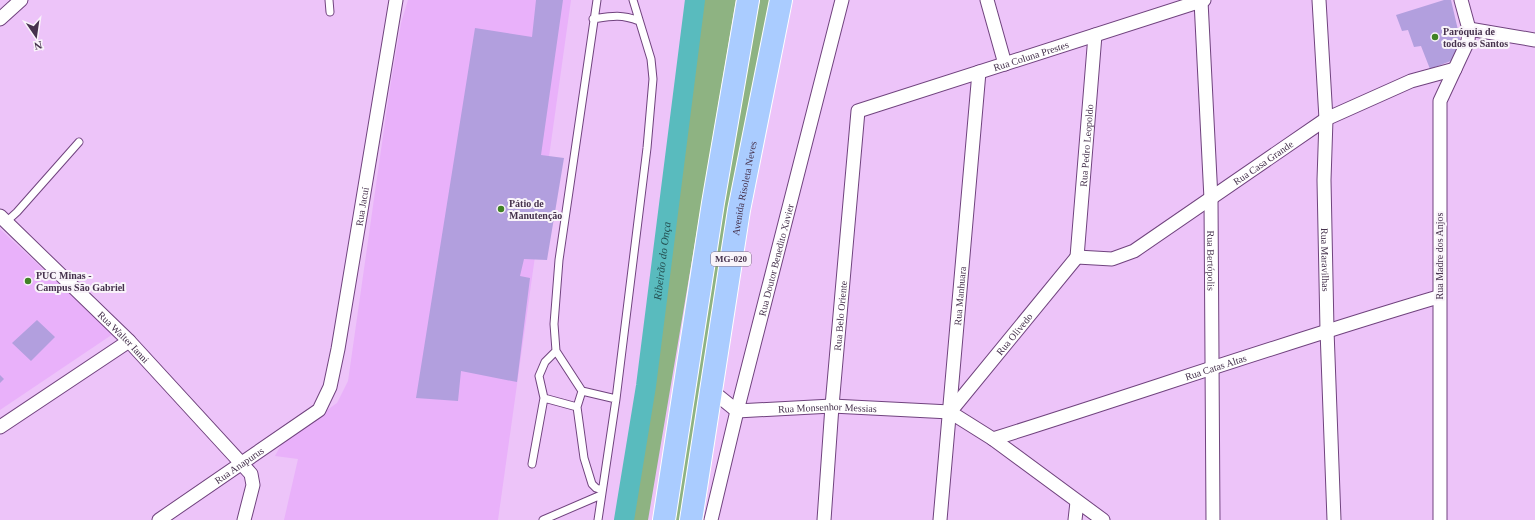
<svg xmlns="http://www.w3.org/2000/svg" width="1535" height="520" viewBox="0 0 1535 520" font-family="Georgia,serif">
<rect width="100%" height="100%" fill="#edc4f9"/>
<!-- built -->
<path fill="#e9b1fa" d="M408,0H571L498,520H284L298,459L275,456L283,441L337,403L348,381L389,94L401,23Z
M0,229L113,334L0,410Z"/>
<!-- green -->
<path fill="#8eb382" d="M699,0H736L648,520H628L660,314Z
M760,0H772L683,520H675L738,104Z"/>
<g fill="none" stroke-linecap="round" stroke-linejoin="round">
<!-- river -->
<path stroke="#59bbbe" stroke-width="20" id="s1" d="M624,520L646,386L695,0"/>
</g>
<!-- building -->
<path fill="#b29fde" d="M536,0H563L541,155L564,158L547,260L524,259L520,276L530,278L517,382L461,371L458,401L416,398L475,28L532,37Z
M1444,0H1451L1461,43L1456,59L1430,69L1421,46L1414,47L1408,30L1402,31L1396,15Z
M37,320L55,337L31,361L12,343Z
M0,375L4,379L0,383Z"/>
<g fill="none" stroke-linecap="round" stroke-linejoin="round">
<defs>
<path id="service" d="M329,0L330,12
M597,0L559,260L554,324L556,351L582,391L616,399
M593,19C612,16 621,14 639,21
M6,222L17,212L79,142
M582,391L577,407L584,458L592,484L596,488L602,490
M544,398L577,407
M532,464L544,398L539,376L545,362L556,351
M543,520L601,495
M598,520L616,399L647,148L653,79L651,59L633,0"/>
<g id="minor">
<path d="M987,0L1005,64"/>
<path id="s2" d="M1319,0L1326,119L1324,180L1327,330L1334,520"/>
<path id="s3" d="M1201,1L1211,199L1213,520"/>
<path d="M0,19L21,0"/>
<path d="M1469,29L1535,40"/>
<path id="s4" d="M0,216L129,341L251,474L253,485L244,520"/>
<path id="s5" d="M1077,257L1112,259L1134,251L1326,119L1411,81L1455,69"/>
<path id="s6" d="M1077,257L1095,35"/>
<path id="s7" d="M711,390L737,411L832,406L950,412L993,439L1103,520"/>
<path id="s8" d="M950,412L1077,257"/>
<path d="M0,427L129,341"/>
<path id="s9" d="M993,439C1142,392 1289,341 1438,297"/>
<path id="s10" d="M159,520L319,410L330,387L338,349L396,0"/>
<path id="s11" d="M711,520L737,411L842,0"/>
<path id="s12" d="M824,520L832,406L858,111L1204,0"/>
<path id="s13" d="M940,520L979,72"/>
<path d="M1075,520L1077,502"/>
<path d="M1440,520V101L1468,41L1469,29L1461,0"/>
</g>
<g id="trunk">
<path d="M664,520L713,203L748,0"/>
<path id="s14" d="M691,520L739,210L781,0"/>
</g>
</defs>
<!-- service casing -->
<use href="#service" stroke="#70437e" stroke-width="9"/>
<!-- minor casing -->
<use href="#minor" stroke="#70437e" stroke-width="15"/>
<!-- trunk casing -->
<use href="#trunk" stroke="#fff" stroke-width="24"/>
<!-- service -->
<use href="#service" stroke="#fff" stroke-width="7"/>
<!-- minor -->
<use href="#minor" stroke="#fff" stroke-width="13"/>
<!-- trunk -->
<use href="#trunk" stroke="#acf" stroke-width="22"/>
</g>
<!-- markers -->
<g fill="#408225" stroke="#f9f4fa" stroke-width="1.5">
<circle cx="1435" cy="37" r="4"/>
<circle cx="501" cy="209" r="4"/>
<circle cx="28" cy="281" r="4"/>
</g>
<g text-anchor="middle" stroke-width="4" stroke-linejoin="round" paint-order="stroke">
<!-- shield labels -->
<rect fill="#f9f4fa" stroke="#7c6c81" stroke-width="1" x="711" y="252" width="40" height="14" rx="3"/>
<g font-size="9" font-weight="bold" fill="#46324d">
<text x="731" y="262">MG-020</text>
</g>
<!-- poi labels -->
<g font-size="10" font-weight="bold" fill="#46324d" stroke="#f9f4fa" text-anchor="start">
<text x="1443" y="35">Paróquia de<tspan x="1443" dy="12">todos os Santos</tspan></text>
<text x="509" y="207">Pátio de<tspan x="509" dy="12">Manutenção</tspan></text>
<text x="36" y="279">PUC Minas -<tspan x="36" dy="12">Campus São Gabriel</tspan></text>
</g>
<!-- street labels -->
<g font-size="10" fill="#46324d" stroke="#f9f4fa">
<text dy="4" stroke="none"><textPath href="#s12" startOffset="592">Rua Coluna Prestes</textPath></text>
<text dy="4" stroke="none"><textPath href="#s6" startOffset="112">Rua Pedro Leopoldo</textPath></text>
<text dy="4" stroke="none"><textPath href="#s5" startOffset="215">Rua Casa Grande</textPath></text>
<text dy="4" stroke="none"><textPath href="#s14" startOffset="336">Avenida Risoleta Neves</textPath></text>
<text dy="4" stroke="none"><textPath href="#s10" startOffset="403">Rua Jacuí</textPath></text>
<text transform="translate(1439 256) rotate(-90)" y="4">Rua Madre dos Anjos</text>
<text dy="4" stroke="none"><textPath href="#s11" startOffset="268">Rua Doutor Benedito Xavier</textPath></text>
<text dy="4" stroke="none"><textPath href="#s3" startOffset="260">Rua Bertópolis</textPath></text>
<text dy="4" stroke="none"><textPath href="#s2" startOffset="260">Rua Maravilhas</textPath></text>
<text dy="4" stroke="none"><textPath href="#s13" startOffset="225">Rua Manhuara</textPath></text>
<text dy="4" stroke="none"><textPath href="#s12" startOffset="205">Rua Belo Oriente</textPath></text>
<text dy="4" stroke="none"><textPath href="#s8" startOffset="101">Rua Olivedo</textPath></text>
<text dy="4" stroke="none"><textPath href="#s4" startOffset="173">Rua Walter Ianni</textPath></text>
<text dy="4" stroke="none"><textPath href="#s9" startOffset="234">Rua Catas Altas</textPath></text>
<text dy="4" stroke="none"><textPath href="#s7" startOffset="124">Rua Monsenhor Messias</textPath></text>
<text dy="4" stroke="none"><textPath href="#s10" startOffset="97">Rua Anapurus</textPath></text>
</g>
<!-- water labels -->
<g font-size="11" font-style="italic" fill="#255153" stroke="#f9f4fa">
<text dy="4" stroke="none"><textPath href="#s1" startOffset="262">Ribeirão do Onça</textPath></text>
</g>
</g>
<!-- north arrow -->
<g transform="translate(36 36) rotate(167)" stroke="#f9f4fa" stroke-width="3" paint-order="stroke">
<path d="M0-3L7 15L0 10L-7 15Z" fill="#46324d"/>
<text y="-6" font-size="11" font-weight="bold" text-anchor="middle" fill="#46324d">N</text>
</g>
</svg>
